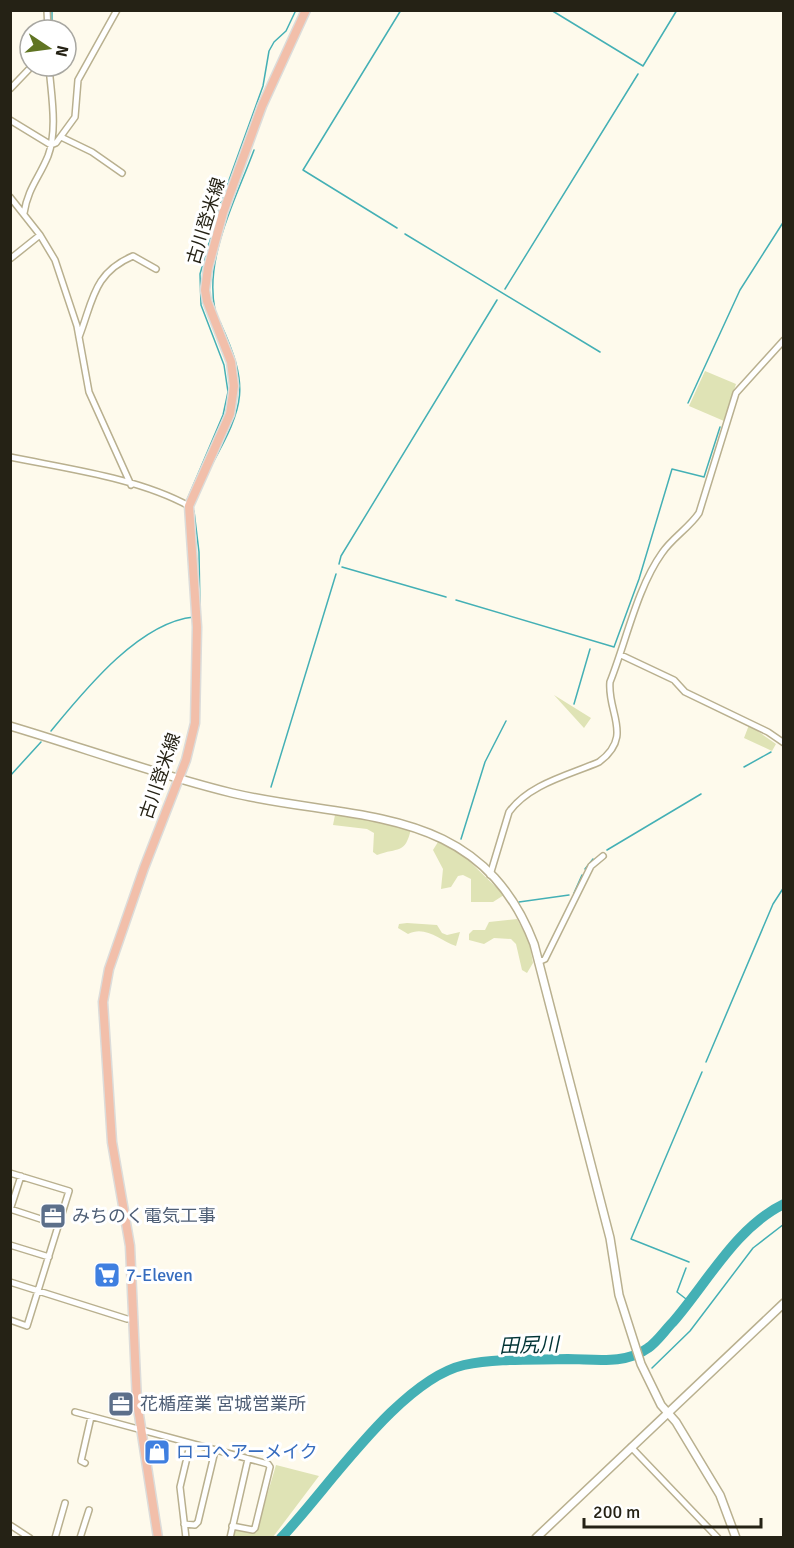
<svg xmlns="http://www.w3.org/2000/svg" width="794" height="1548" viewBox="0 0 794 1548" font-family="Signika,'Noto Sans JP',sans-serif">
<rect width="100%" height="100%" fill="#fefaec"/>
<!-- green -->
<path fill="#dfe3b5" d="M705,371L736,384L724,421L689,406Z
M554,695L591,718L584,728Z
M749,725L776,744L772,751L744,738Z
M335,815L382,821L411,829C405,855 398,847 377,855L373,852L374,833L367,829L333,825Z
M438,842L463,855L504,895L493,902H471V879L463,875L458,876L451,887L441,889L443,869L433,850Z
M517,919L529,941L533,963L527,973L522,970L516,944L511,939L494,938L484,944L469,940V934L473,930H485L489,922Z
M407,923L437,925L442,933L447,935L460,932L456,946C440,941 426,925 408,934L398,928L399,924Z
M276,1465L319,1476L273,1537L232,1538L234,1529L256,1533Z"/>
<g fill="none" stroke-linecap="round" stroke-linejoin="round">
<!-- stream -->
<path stroke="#44b0b5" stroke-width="1.5" d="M52,10V30
M551,10L643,66L677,10
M397,228L303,170L401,10
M405,234L600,352
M505,289L638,74
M215,310C204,257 236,199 254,150
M688,403L740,290L784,221
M211,466C245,404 250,388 220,322
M187,500L223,415L228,392L224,365L201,305L200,274L220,205L263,86L269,51L274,42L286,31L296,10
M194,511L199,552L200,611
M339,564L341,556L497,300
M342,567L446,597
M456,600L614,647L639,579L672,469L704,477L720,427
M574,704L590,649
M51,731C84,691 139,622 194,617
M744,767L771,752
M10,776L41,742
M271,787L336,574
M461,839L485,762L506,721
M607,850L701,794
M585,869L593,859
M574,893L582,875
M519,902L569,895
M706,1062L773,904L784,887
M689,1262L631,1239L702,1072
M686,1268L677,1292L690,1302
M652,1368L690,1331L753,1248L784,1224"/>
<!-- river -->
<path stroke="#44b0b5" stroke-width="10" d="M281,1538C327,1490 399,1380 464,1365C497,1358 535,1360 568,1359C594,1359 625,1365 648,1348C657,1342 665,1330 673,1322C707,1283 736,1227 784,1204"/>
<defs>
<path id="minor" d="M47,10L48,30
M10,89L32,66
M10,120L51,145L56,143L75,117L78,80L117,10
M61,137L92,152L122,173
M10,197L40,235L55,260L77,326L89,392L131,485
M24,213C28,188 39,178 48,156C58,129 51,94 49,66
M10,259L40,235
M79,337C93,301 93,273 133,256L156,269
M10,457C68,469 138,478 189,506
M621,655L674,680L685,692L768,732L784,743
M490,875L509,812C529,784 569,775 599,762C634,736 607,713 610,682C626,642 637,588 662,553C672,538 689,528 699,513L736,393L784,340
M538,962L545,959L591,866L603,856
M10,1173L69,1191L27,1326L10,1320
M10,1209L59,1225
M10,1210L21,1176
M10,1245L49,1257
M10,1282L127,1319H134
M75,1412L268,1464L270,1467L255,1528L253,1530L232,1526
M631,1447L718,1538
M85,1463L81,1461L91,1417
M184,1524L195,1525L198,1522L215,1451
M10,1525L30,1538
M55,1538L65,1503
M80,1538L89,1510
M186,1538L180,1487L190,1445
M230,1538L248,1459"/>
<path id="tertiary" d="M10,726C84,748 158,775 232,793C354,822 479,801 534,944L610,1238L619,1295L641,1364L661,1405L676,1422L720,1495L736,1538
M536,1538L784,1303"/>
<path id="primary" d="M158,1538L137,1402L130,1246L112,1142L103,1002L109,969L144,868L186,760L195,723L197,627L189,506L230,414L234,386L231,362L207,301L205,290L208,268L223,213L262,106L306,10"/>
</defs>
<!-- minor casing -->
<use href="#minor" stroke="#b9b08f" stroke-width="8"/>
<!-- tertiary casing -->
<use href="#tertiary" stroke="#b9b08f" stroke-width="10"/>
<!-- primary casing -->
<use href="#primary" stroke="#dcdcda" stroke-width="11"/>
<!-- minor -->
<use href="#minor" stroke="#fff" stroke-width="5"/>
<!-- tertiary -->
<use href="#tertiary" stroke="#fff" stroke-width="7"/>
<!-- primary -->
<use href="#primary" stroke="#f2bfaa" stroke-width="8"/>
</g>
<!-- icons -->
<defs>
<symbol id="office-square" viewBox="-11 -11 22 22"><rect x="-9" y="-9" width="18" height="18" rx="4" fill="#5c6f8a" stroke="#fff"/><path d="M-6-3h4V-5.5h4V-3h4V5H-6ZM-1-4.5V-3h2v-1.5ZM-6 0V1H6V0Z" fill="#fff"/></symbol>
<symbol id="supermarket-square" viewBox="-11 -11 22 22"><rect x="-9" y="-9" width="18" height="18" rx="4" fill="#3f7fe0" stroke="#fff"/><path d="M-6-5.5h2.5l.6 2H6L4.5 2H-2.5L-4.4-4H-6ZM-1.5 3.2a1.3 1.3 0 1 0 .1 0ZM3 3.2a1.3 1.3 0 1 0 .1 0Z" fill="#fff"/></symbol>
<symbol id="shop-square" viewBox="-11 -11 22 22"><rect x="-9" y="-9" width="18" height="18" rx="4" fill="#3f7fe0" stroke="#fff"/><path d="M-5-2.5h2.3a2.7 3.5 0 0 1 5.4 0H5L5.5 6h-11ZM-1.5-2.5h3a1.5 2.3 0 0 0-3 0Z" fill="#fff"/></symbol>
</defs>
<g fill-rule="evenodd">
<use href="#office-square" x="38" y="1201" width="30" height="30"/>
<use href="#supermarket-square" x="92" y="1260" width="30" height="30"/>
<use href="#office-square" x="106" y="1389" width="30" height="30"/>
<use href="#shop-square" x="142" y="1437" width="30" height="30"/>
</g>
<g text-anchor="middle" stroke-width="6" stroke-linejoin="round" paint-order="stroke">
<!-- street labels -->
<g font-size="18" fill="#252215" stroke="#fff">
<text transform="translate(206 221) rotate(-73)" y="6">古川登米線</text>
<text transform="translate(160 776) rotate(-71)" y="6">古川登米線</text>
</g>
<!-- service labels -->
<g font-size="18" fill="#4e5e75" stroke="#fff" text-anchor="start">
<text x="72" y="1222">みちのく電気工事</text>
<text x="140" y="1410">花楯産業 宮城営業所</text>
</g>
<!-- shop labels -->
<g font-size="18" fill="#366cbe" stroke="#fff" text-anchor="start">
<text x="126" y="1281">7-Eleven</text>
<text x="176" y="1458">ロコヘアーメイク</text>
</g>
<!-- water labels -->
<g font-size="20" font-style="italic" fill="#003335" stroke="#fff">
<text transform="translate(529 1345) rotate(-2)" y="7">田尻川</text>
</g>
</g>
<!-- border -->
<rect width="794" height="1548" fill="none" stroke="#252215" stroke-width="24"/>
<!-- north arrow -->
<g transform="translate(48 48) rotate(103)"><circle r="28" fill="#ffffff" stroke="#a8a7a1" stroke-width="1.5"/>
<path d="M0-4.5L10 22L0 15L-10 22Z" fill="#607423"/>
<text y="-9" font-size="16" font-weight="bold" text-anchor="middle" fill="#252215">N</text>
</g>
<!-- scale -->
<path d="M584 1518v9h177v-9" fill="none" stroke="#252215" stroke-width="3"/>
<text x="593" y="1518" font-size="18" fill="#252215" stroke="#ffffff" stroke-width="4.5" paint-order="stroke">200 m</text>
</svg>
